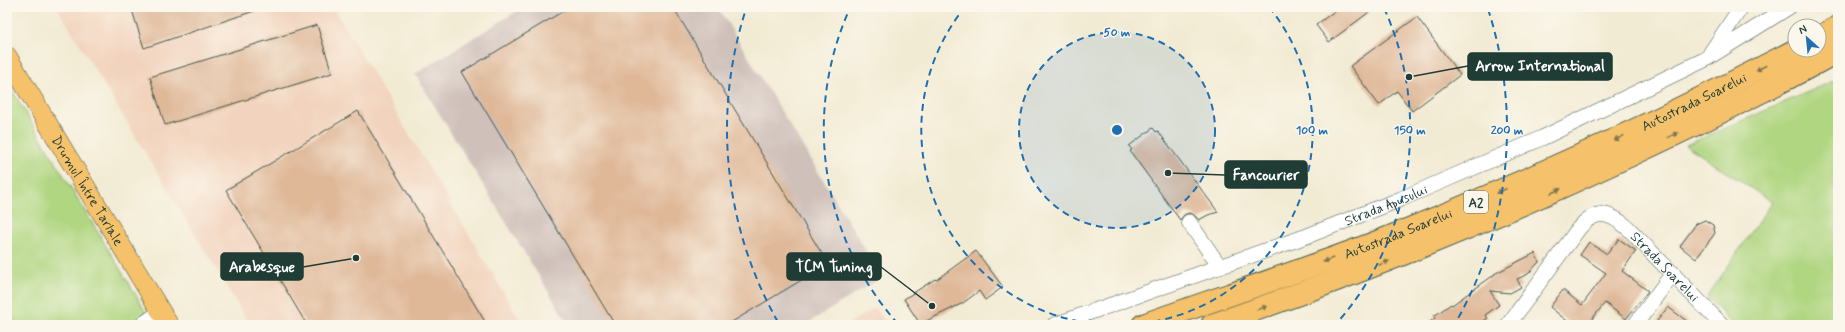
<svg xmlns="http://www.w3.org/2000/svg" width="1845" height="332" viewBox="0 0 1845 332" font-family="Mynerve,sans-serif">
<rect width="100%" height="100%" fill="#fbf7ec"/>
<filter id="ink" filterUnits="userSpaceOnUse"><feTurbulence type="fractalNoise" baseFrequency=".025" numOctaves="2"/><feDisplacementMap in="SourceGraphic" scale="8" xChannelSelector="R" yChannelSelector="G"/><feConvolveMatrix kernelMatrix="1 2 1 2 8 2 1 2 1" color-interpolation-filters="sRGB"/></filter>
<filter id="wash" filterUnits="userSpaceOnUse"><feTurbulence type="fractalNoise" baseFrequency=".012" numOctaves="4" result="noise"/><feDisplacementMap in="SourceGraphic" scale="16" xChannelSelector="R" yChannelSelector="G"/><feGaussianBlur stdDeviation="0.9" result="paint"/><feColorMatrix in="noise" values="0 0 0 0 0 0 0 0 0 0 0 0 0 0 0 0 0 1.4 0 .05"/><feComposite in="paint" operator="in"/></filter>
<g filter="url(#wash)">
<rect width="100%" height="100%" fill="#f2ebd4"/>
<!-- built -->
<path fill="#f2d4be" d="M57,7H333L523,325H250Z
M875,308L888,325H846Z"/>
<!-- industrial -->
<path fill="#cfc0ba" d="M524,7H718L882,277L805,325H569L415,74Z"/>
<!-- green -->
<path fill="#b0d681" stroke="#688a5a" d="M1838,79V325H1734L1707,297L1772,202L1686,145Z
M7,82L140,302L152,325H16L7,313Z"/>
<g id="blocks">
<!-- building -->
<path fill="#dfb898" d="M131,7H259L260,9L144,48Z
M570,7H673L828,264L727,325H615L462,72Z
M1340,7H1376L1329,42L1316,25Z
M1417,17L1460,75L1412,111L1397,91L1379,105L1350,66Z
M317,25L332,73L165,125L150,77Z
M358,111L487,325H307L226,190Z
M1153,128L1156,132L1158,131L1218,212L1208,215L1199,220L1193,214L1188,213L1184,215L1180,220L1130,151L1132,150L1129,146Z
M1705,220L1713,225L1715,233L1696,259L1680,246L1696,224Z
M1619,239L1636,251L1622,271L1648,291L1626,319L1605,303L1587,325H1572L1550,307L1563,290L1582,305L1606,273L1580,255L1589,242L1607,254Z
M976,251L1003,287L985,300L979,291L963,303L920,324L904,299L935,279L936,280Z
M1535,253L1539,262L1528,274L1517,279L1521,287L1510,293L1490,291L1499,305L1485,315L1488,318L1478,325H1426L1435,318L1434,316L1451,304L1452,305L1494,275V274Z
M1668,307L1692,325H1654Z"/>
</g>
</g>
<g filter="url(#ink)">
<use href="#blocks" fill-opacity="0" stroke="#3f574c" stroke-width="1"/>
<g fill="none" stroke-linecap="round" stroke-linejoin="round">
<defs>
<g id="minor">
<path d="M1710,54L1741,7"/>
<path d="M1189,222L1220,267"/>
<path d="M142,325L161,311"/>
<path id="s1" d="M1054,325L1307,236L1401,199L1542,138L1706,59L1789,7"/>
<path id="s2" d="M1508,325L1579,228C1596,208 1609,212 1628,228L1722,325"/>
<path d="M1635,325L1673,273"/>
</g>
<g id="major">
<path id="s3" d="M7,56L169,325"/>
</g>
<g id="highway">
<path d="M1819,37L1838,27"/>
<path id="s4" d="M1143,325C1224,296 1305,270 1385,239C1525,183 1662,120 1796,50"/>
<path d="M1212,325C1354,276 1493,220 1629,156C1700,123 1770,89 1838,51"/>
</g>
</defs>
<!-- minor casing -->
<use href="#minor" stroke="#3f574c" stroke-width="16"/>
<!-- major casing -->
<use href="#major" stroke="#3f574c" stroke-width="20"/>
<!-- highway casing -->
<use href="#highway" stroke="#3f574c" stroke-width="24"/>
<!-- minor -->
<use href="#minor" stroke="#fff" stroke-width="15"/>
<!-- major -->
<use href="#major" stroke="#f5c16b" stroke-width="19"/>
<!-- highway -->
<use href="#highway" stroke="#f5c16b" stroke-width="22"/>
</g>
<!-- one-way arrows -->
<defs><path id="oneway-solid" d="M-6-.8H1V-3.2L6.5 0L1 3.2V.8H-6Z"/></defs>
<g fill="#7f784d">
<use href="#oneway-solid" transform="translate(1761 68) rotate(152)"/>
<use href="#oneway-solid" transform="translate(1673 135) rotate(-26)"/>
<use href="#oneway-solid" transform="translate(1619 138) rotate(154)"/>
<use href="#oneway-solid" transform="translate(1501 191) rotate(156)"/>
<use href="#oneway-solid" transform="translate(1556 191) rotate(-24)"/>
<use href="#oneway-solid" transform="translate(1328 260) rotate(159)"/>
<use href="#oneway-solid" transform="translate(1384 263) rotate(-22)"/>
<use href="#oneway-solid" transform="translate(1262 308) rotate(-19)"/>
</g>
</g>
<!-- distance rings -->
<circle cx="1117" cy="130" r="98" fill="#1f6fb2" fill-opacity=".12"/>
<g fill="none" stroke="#1f6fb2" stroke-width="2" stroke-dasharray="7 5">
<circle cx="1117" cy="130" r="98"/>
<path d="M1115 325A195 195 0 0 1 965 7M1269 7A195 195 0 0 1 1119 325"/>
<path d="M898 324A293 293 0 0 1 850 8M1384 8A293 293 0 0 1 1336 324"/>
<path d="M778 322A390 390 0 0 1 746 9M1488 9A390 390 0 0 1 1456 322"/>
</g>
<g text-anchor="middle" stroke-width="3" stroke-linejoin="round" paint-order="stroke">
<!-- shield labels -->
<rect fill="#fbf7ec" stroke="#61756b" stroke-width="1" x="1464" y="191" width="24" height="22" rx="3"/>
<g font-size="13" font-weight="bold" fill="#1f3d34">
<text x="1476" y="207">A2</text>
</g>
<!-- street labels -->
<g font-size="14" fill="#1f3d34" stroke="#fbf7ec">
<text dy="5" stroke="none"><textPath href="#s4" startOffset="595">Autostrada Soarelui</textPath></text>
<text dy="5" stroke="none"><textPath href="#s3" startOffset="157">Drumul Între Tarlale</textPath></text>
<text dy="5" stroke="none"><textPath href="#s1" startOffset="353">Strada Apusului</textPath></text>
<text dy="5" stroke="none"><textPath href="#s4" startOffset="271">Autostrada Soarelui</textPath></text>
<text dy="5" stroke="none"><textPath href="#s2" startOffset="231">Strada Soarelui</textPath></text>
</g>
</g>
<circle cx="1117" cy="130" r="6" fill="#1f6fb2" stroke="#fbf7ec" stroke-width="2"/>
<g font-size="12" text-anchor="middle" font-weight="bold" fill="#1f6fb2" stroke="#fbf7ec" stroke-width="3" stroke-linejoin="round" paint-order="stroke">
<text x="1117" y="36">50 m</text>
<text x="1312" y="134">100 m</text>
<text x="1410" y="134">150 m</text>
<text x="1507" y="134">200 m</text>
</g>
<!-- callouts -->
<path fill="none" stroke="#1f3d34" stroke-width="1.5" d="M1409 77L1468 66M1168 173L1225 175M356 258L303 267M932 306L881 267"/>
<g fill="#1f3d34" stroke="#fbf7ec" stroke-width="1.5">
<circle cx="1409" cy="77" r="4"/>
<circle cx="1168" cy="173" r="4"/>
<circle cx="356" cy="258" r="4"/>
<circle cx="932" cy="306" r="4"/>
</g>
<g fill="#1f3d34" stroke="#1f3d34" stroke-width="1.5">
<rect x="1468" y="53" width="144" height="27" rx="4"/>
<rect x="1225" y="161" width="82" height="27" rx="4"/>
<rect x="221" y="253" width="82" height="27" rx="4"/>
<rect x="787" y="253" width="94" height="27" rx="4"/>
</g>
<g font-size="15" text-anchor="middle" font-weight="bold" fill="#fff">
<text x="1540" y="71">Arrow International</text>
<text x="1266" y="180">Fancourier</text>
<text x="262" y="272">Arabesque</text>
<text x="834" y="272">TCM Tuning</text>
</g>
<!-- margin -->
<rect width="1845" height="332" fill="none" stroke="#fbf7ec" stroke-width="24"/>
<!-- north arrow -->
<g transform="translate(1807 38) rotate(333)"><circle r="19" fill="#fbf7ec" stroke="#a3ada2"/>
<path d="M0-3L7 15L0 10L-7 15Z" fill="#1f6fb2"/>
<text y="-6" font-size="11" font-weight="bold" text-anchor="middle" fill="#1f3d34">N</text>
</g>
</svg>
